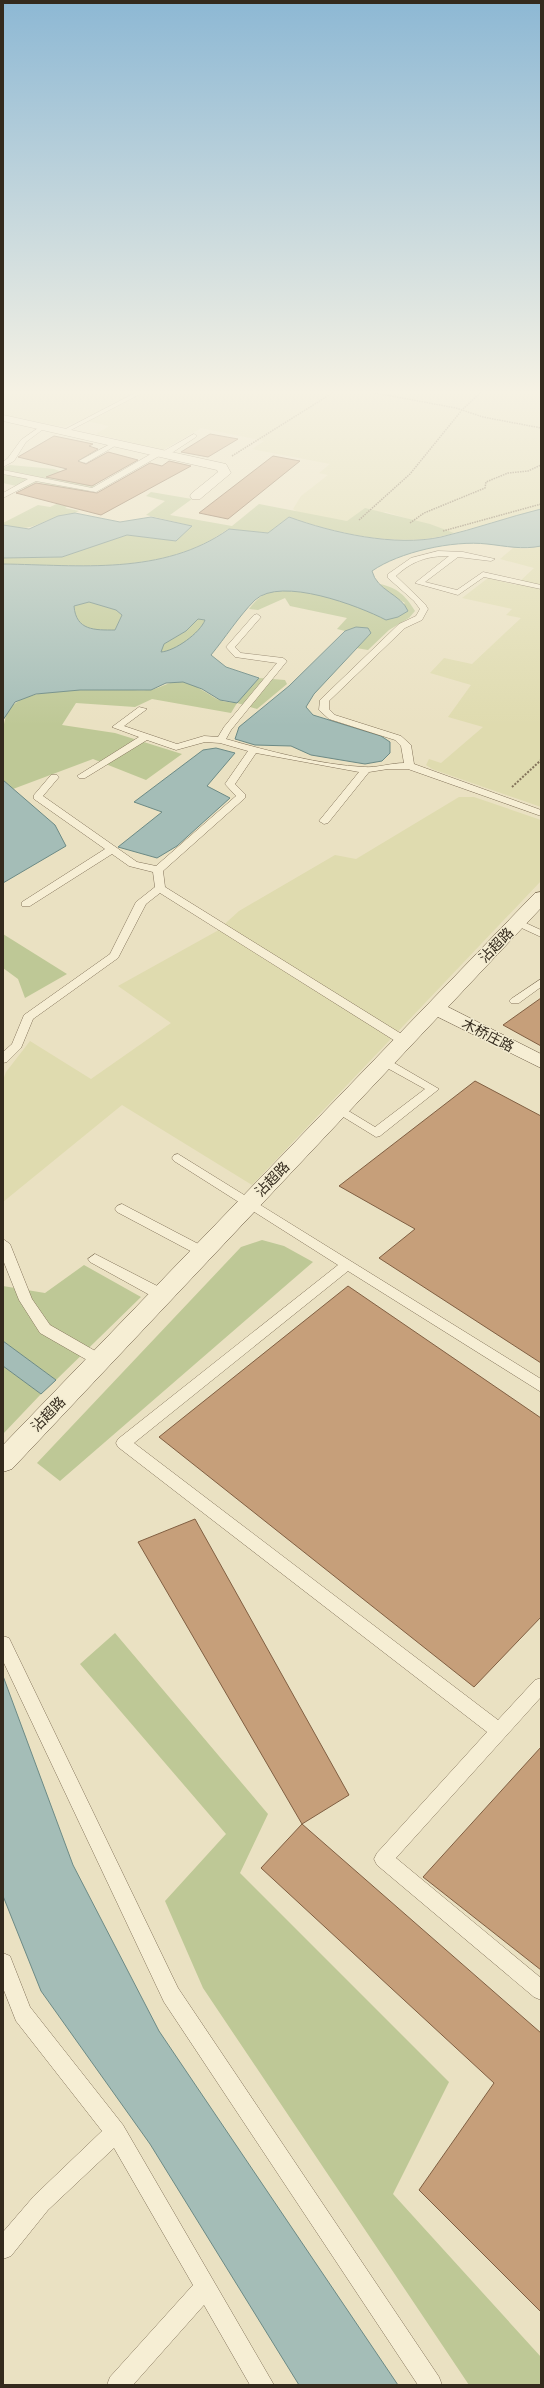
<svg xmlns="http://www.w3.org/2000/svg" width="544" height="2388" viewBox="0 0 544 2388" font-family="'IBM Plex Serif','Noto Sans SC',serif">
<rect width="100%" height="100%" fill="#eae1c2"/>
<!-- farmland -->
<path fill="#dfdbaf" d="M3,392H541V509L454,533L386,512L347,521L299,513L293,509L301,496L328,475L319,473L330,464L252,449L264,441L201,428L163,450L96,434L109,426L81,420L64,427L3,415Z
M541,546V807L432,769L426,765L429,759L441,763L483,727L448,717L471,685L430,673L444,658L472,664L521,618L506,615L512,609L462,598L488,578L516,585L534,568L500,559L513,548L527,549Z
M459,797H474L541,820V881L252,1185L122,1105L3,1202V1080L6,1072L30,1041L91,1079L171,1023L118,986L217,931L239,911L335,855L356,859Z"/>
<!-- green -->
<path fill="#bec896" d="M10,465L54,469L96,485L65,508L79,511C72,515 64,514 57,517C33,525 31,532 3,525V523L38,505L50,507L63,501L69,490L37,482L25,488L3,483V468Z
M151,492L192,499L170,515L232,526L259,504L347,521L365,508L430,524L454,533C404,549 337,534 289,517L268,533L228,529C163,576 79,565 3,564V558L62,557L127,535L176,541L192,526L146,515L165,501L146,496Z
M380,584C398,588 406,596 415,611L409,618L389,630L368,650L356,648L371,633L356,627L345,631L337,629L347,618L290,606L285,598L258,610L249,609C254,602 260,596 268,593C299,584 358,605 386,620L405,603L386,592Z
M89,602L116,610L122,615L115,630C95,630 76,631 74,606Z
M198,619L205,620C200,634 176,651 161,652L164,644L186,631Z
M259,678L285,680L287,684L257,709L237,703L231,713L152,699L135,707L76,703L62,725L115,733L182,754L146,780L93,759L13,789L3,780C3,761 0,726 8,711C27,681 116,692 149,690C160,689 171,679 184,682C197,685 207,694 219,700C224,702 231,702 237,703Z
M3,934L67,974L25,998L18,979L3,968Z
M262,1240L284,1246L313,1262L60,1481L37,1463L241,1247Z
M84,1265L141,1297L56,1380L3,1341V1286L45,1293Z
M3,1366L41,1394L3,1434Z
M115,1633L268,1814L240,1873L449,2082L393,2194L541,2357V2385H469L203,1988L165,1901L226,1834L80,1664Z"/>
<!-- water -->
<path fill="#a4bdb7" stroke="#6c8a85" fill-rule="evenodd" d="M541,509V546C522,550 506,546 487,544C453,540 399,552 372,571C377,591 401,594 408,611L398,617L386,620C359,606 281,576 255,600C239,616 225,638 211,655L226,667L259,678L237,703L220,700L202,689L183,682L166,683L151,690H80L36,694L15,702L3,720V564C79,565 163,576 229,529L268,533L289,517C333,533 395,547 441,537C475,529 508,517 541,509ZM89,602L116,610L122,615L115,630C95,630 76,631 74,606ZM198,619L205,620C200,633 175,651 161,652L164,644L186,631Z
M75,513L120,522L151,517L192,526L176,541L127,535L62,557L3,558V525L29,529L58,516Z
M356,627L368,628L371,633L314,694L306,707L313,715L381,736L390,742V753L382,761L365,764L311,755L291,746L255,745L235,739L239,727L289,686L345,631Z
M216,748L235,753L207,786L230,798L177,846L157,858L118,847L162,812L134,802L203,750Z
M3,780L55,825L66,846L3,883Z
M3,1341L56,1380L41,1394L3,1366Z
M3,1676L73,1865L159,2031L398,2385H299L150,2144L41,1991L3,1896Z"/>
<!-- building -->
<path fill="#c69f7a" stroke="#805f42" d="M210,434L238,439L208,457L181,452Z
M54,436L93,444L89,446L98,449L78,461L86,464L108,452L138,460L92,486L46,477L67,469L18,457Z
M273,456L300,461L228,519L199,513Z
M169,461L191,466L101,515L16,493L36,483L97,493L150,463L162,466Z
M541,998V1046L503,1025Z
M475,1081L541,1116V1363L379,1258L415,1229L339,1186Z
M348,1286L541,1418V1617L474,1687L159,1437Z
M195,1519L349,1795L302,1824L138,1542Z
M541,1747V1970L423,1877Z
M302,1824L541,2033V2312L419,2190L494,2083L261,1868Z"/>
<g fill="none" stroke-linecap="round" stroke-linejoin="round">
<defs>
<path id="lane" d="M137,392H144L67,432L62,431Z
M41,426L46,427L26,442L14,461L3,467V462L8,458L21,440Z
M194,434L197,436L196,437L167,456L161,455L96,492L36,481L3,498V493L28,479L3,474V470L92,488L156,451L162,452Z
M114,442L120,443L86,463L79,461Z
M438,551L463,552L495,559L491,561L458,557L425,582L457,590L483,572L541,585V589L484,577L458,595L415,583L449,556C427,556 412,561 396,576L425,604L428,609L422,620L405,628L329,701V709L335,715L401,736L411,745L414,764L541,810V816L408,769H388L369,772L328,823L324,824L319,821L359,772L256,753L235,784L245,794V798L163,871L165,887L408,1038L410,1041L408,1044H400L160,893L146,904L118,958L33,1019L21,1048L7,1062L3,1063V1052L12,1044L24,1015L110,954L136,902L155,887L153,872L129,866L112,854L30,906H22V902L105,849L34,799V795L51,775H57L59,777L43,796L137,862L156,866L236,796L225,784L248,751L220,743L205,742L176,750L147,740L85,778H79L77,776L139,737L112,727L139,707L147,709L124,726L177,744L204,736L218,737L224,727L277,663L235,657L226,647L254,615L257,614L261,617L235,647L241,653L283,658L287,661L231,730L226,739C268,751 321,765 364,767C377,768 391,763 404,763L401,746L395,740L329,719L319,710L320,700L399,624L416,616L420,609L414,601L388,578V574L411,558Z
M517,919L541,930V937L513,924L512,922Z
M541,979V987L519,1003H511L509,1001L511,999Z
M384,1057L439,1089L380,1136L376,1137L332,1110L338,1106L342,1107L375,1127L425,1089L380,1064L378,1061L380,1058Z
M178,1154L541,1379V1392L348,1271L134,1443L498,1720L535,1680L541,1678V1697L396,1858L541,1978V2000L534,1997L377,1865L374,1859L377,1853L487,1732L118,1447L116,1443L118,1439L338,1265L174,1161L172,1158L174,1155Z
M122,1204L208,1249L210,1252L203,1257L198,1255L117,1212L115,1209L117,1206Z
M3,1239L10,1244L32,1299L50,1325L104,1356L106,1360L104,1364H94L40,1333L19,1300L3,1260Z
M95,1254L167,1291L169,1295L167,1299H157L90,1262L88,1259Z
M3,1636L9,1638L178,1988L439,2377L442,2385H418L164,2002L3,1661Z
M3,1953L10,1956L30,2007L123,2125L274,2385H250L204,2305L133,2385H107L110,2377L193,2285L114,2148L48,2210L11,2256L3,2259V2232L34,2196L102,2131L16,2021L3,1988Z"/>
<path id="street" d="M3,415L226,464L231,473L200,499H192L190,496L192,493L218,472L217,470L3,421Z"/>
<path id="secondary" d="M541,892V908L448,1007L541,1054V1068L438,1017L12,1469L3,1472V1445L535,893Z"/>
</defs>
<!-- lane casing -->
<use href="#lane" stroke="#83735a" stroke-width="1"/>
<!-- street casing -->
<use href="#street" stroke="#83735a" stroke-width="1"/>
<!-- secondary casing -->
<use href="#secondary" stroke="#65543d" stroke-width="1"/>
<!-- path-far1 -->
<path stroke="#83735a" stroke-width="1.5" stroke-dasharray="1.5 1" stroke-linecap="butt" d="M370,392L456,408L483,417L541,428
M232,456L334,392
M359,520L410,474L462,410L481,392
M410,523L424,513L485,488L486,482L508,473L528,471L541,465
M443,531L541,504"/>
<!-- path -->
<path stroke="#83735a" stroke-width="2" stroke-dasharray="2 1.5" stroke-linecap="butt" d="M512,787L541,760"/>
<!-- lane -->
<use href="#lane" fill="#f6eed4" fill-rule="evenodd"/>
<!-- street -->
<use href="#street" fill="#f6eed4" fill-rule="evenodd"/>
<!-- secondary -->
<use href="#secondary" fill="#f6eed4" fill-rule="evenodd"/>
</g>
<!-- sky -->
<linearGradient id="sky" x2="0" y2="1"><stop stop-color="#8db8d4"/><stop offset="0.54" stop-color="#f6f2e4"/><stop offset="1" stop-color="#f6f2e4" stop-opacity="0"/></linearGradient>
<rect width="544" height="726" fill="url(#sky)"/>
<g text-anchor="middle" stroke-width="3" stroke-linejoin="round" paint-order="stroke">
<!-- street labels -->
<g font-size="14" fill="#342a1d" stroke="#f2ebd0">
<text transform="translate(496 945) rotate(-46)" y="5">沾超路</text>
<text transform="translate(488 1035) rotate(27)" y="5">木桥庄路</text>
<text transform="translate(272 1179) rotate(-46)" y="5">沾超路</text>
<text transform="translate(48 1414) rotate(-46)" y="5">沾超路</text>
</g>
</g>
<!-- border -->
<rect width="544" height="2388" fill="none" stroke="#342a1d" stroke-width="8"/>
</svg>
